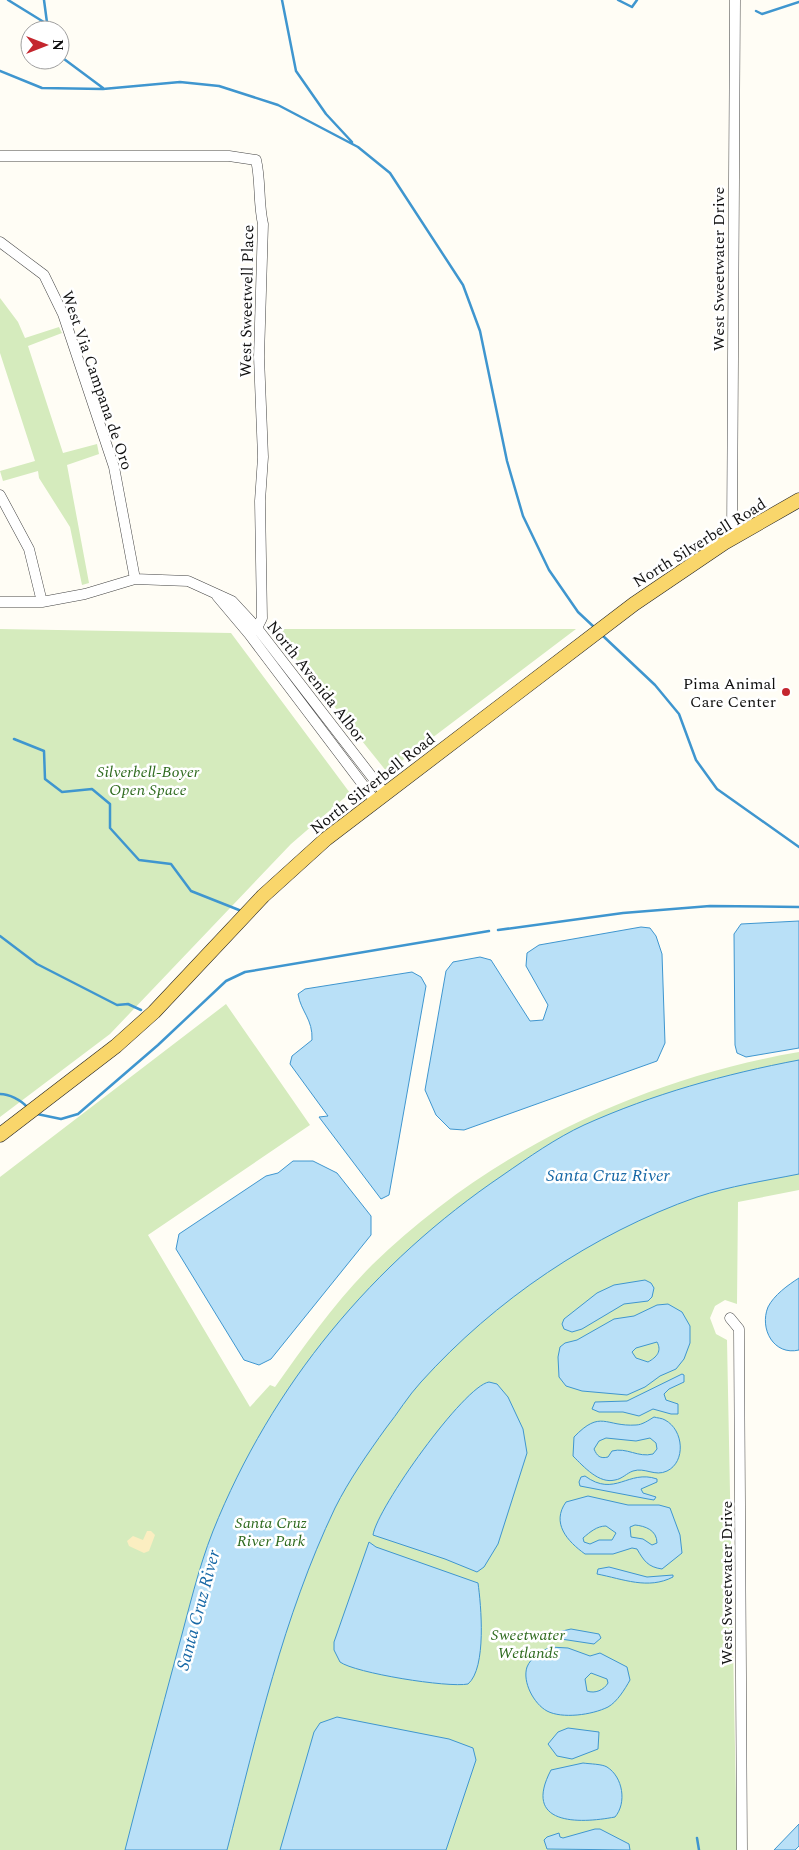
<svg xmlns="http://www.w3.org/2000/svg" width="799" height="1850" viewBox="0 0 799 1850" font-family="Spectral,serif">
<rect width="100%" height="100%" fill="#fffdf5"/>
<!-- green -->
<path fill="#d5ebbd" d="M0,298L18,322L25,338L59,327L62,333L28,346L63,453L97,444L99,454L67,465L89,583L82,585L70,527L39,478L38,471L3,481L0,471L35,461L0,353Z
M0,629L231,633L350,793L291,844L110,1034L0,1117Z
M272,629H576L387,772Z
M226,1004L310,1125L148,1235L250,1407L270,1385L275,1387C305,1345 335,1302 372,1265C488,1152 640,1079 799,1052V1190L738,1202L737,1304L725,1300L715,1306L710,1318L716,1334L727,1340L737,1850H0V1177Z"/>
<!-- sand -->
<path fill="#fbeec1" d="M147,1531H151L155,1535L149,1551L144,1553L129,1546L127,1541L133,1536L143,1540Z"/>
<!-- water -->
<path fill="#b9e0f7" stroke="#3f96cf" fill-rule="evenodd" d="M799,921V1048L746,1057L737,1053L735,1045L734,934L741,924Z
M641,927L650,928L656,936L662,954L665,1043L657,1061L464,1130L450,1129L436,1115L425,1090L446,971L453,962L480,957L491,960L530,1021L543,1020L548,1005L526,966L527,953L539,945Z
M412,972L421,977L426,986L389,1195L381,1199L319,1117L328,1116L290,1064L292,1056L312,1040C313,1019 301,1012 298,994L305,989Z
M799,1060V1174C764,1181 730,1186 697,1197C592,1234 495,1300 421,1382C408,1396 398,1413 386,1428C368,1453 349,1480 335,1508C283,1617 257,1734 227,1850H125C142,1783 160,1716 178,1649C189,1609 198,1569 213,1531C272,1384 373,1263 503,1175C529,1157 556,1138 584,1125C653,1094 725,1074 799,1060Z
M293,1161H313L337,1173L371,1216V1235L271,1359L259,1365L244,1360L176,1249L179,1234L266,1176L278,1173Z
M799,1278V1350C774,1356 759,1329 768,1307C774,1295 788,1285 799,1278Z
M645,1280L651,1283L654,1288L652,1297L648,1301L624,1304L582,1329L572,1332L564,1329L562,1324L564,1319L597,1293L614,1285Z
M668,1304L682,1312L690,1326V1343L684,1359L676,1369L660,1376L645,1387L627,1395L582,1391L566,1386L559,1377L558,1357L560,1347L565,1343L577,1340L614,1319L634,1316L657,1305ZM657,1342C662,1351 657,1357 648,1362L636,1358L632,1352L636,1348Z
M682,1374L684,1375V1382L669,1389L664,1394L666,1400L678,1404V1414H671L653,1409L639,1416L623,1412H599L592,1409L595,1402L627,1401Z
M489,1382L497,1384L508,1397L523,1429L527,1453L498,1544L484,1567L477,1572L445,1559L373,1535C377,1508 464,1386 489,1382Z
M654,1417C657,1418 662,1418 665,1420C684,1430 686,1462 667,1471C655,1477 645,1467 633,1471C627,1473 622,1479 615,1480C599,1484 584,1467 573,1456L574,1437C601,1409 605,1427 636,1425C642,1425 649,1420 654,1417ZM606,1438L636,1441L650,1438L656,1443L657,1449L653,1454C638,1458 627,1447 612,1451L608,1457C600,1459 597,1456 594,1449L599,1441Z
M585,1476C615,1498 628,1469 657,1479V1482L641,1489L643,1493L656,1497L654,1500L648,1499L580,1486L579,1482L581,1477Z
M588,1496L628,1505H659L670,1508L680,1535L682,1553L662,1569C648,1567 644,1561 637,1549L632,1548L613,1554H585C567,1541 551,1523 566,1502ZM635,1525C645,1526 657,1530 657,1543L652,1545L643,1539L631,1537L630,1527ZM606,1526L616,1533L612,1540H599L590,1544L584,1542L583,1538C590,1532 597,1526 606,1526Z
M369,1542L376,1547L478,1583C481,1604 487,1668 468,1684C448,1688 355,1673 340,1662L334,1650V1642Z
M609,1567L647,1577L673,1575V1577C648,1590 623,1579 597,1574L598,1569Z
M571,1629L599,1634L601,1638L594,1644L541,1636Z
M550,1647L568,1648L590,1656L600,1653L627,1667L630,1680C625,1689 617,1702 608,1707C592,1715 562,1719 547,1711C534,1704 522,1682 527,1667C531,1657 541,1652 550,1647ZM591,1673L607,1679L608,1683C604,1690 595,1694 587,1691L585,1679Z
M337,1717L449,1739L473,1748L476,1760L446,1850H280L314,1732L320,1723Z
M568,1728L599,1732L598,1749L572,1759L557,1756L548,1744L558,1732Z
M583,1763C590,1764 602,1764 607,1767C623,1777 627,1803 615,1817C578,1824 522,1825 551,1770Z
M799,1824V1846L795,1850H774Z
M595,1829H600L629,1844L630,1850L547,1849L544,1840L547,1837L559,1833L560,1837L563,1838Z"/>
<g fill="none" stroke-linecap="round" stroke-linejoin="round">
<!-- stream -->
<path stroke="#3f96cf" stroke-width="2.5" d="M8,0L47,24
M44,0L48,30
M282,0L296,71L326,114L352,142
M618,0L632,7L637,0
M756,11L762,14L799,2
M60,56L103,88
M0,71L42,88L103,89L180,82L219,86L278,105L358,147L390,173L463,285L480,331L507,461L523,516L549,570L578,612L594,627
M602,635L655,685L679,714L696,760L717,789L799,847
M14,739L44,751L45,779L62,792L92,789L110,804V828L139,860L171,864L191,891L239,910
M498,930L623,913L710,906L799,907
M0,936L37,964L117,1005L128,1004L141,1010
M0,1094C9,1094 21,1100 27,1107
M37,1114L61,1119L78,1114L158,1045L226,981L245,972L489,931
M697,1838L699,1850"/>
<defs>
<path id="minor" d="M0,156H229L256,160C261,181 258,202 263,224L259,357L263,457L260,501L262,618L257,628L249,634
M0,242L44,275L63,314L114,467L135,579
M0,495L29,549L42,602
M732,539L735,0
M217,596L249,634L376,802
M0,602H42L85,594L135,579L188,581L232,601L257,628L386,795
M730,1318L739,1329L742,1850"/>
<path id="major" d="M0,1135L116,1046L154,1012L263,896L326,839L634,604L724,543L799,500"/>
</defs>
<!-- minor casing -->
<use href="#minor" stroke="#444" stroke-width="11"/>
<!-- major casing -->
<use href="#major" stroke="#222" stroke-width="15"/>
<!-- minor -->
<use href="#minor" stroke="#fff" stroke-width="10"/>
<!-- major -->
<use href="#major" stroke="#f9d66b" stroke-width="14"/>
</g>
<!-- markers -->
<circle fill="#c4262e" stroke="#fff" stroke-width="2" cx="786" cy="692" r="5"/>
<g text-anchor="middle" stroke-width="5" stroke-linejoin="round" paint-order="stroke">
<!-- street labels -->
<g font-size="16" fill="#111" stroke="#fff">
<text transform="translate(718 269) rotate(-90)" y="6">West Sweetwater Drive</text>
<text transform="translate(246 301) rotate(-89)" y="6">West Sweetwell Place</text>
<text transform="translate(98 380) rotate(71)" y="6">West Via Campana de Oro</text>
<text transform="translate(699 542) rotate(-32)" y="6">North Silverbell Road</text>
<text transform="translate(317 681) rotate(52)" y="6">North Avenida Albor</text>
<text transform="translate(372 783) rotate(-38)" y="6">North Silverbell Road</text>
<text transform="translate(726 1583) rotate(-90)" y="6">West Sweetwater Drive</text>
</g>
<!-- poi labels -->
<g font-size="16" fill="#111" stroke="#fff" text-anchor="end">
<text x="776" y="689">Pima Animal<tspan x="776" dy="18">Care Center</tspan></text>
</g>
<!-- park labels -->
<g font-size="16" font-style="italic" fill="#2f6b1f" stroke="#fff">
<text x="148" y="777">Silverbell-Boyer<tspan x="148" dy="18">Open Space</tspan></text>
<text x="271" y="1528">Santa Cruz<tspan x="271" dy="18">River Park</tspan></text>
<text x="528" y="1640">Sweetwater<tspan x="528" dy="18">Wetlands</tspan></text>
</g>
<!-- water labels -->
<g font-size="18" font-style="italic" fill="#1768a6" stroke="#fff">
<text x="608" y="1181">Santa Cruz River</text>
<text transform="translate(198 1610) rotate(-75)" y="6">Santa Cruz River</text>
</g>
</g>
<!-- north arrow -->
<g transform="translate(45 45) rotate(90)"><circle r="24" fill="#ffffff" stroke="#a0a0a0"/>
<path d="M0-4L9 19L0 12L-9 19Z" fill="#c4262e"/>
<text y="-8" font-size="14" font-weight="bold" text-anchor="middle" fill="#111111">N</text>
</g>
</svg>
